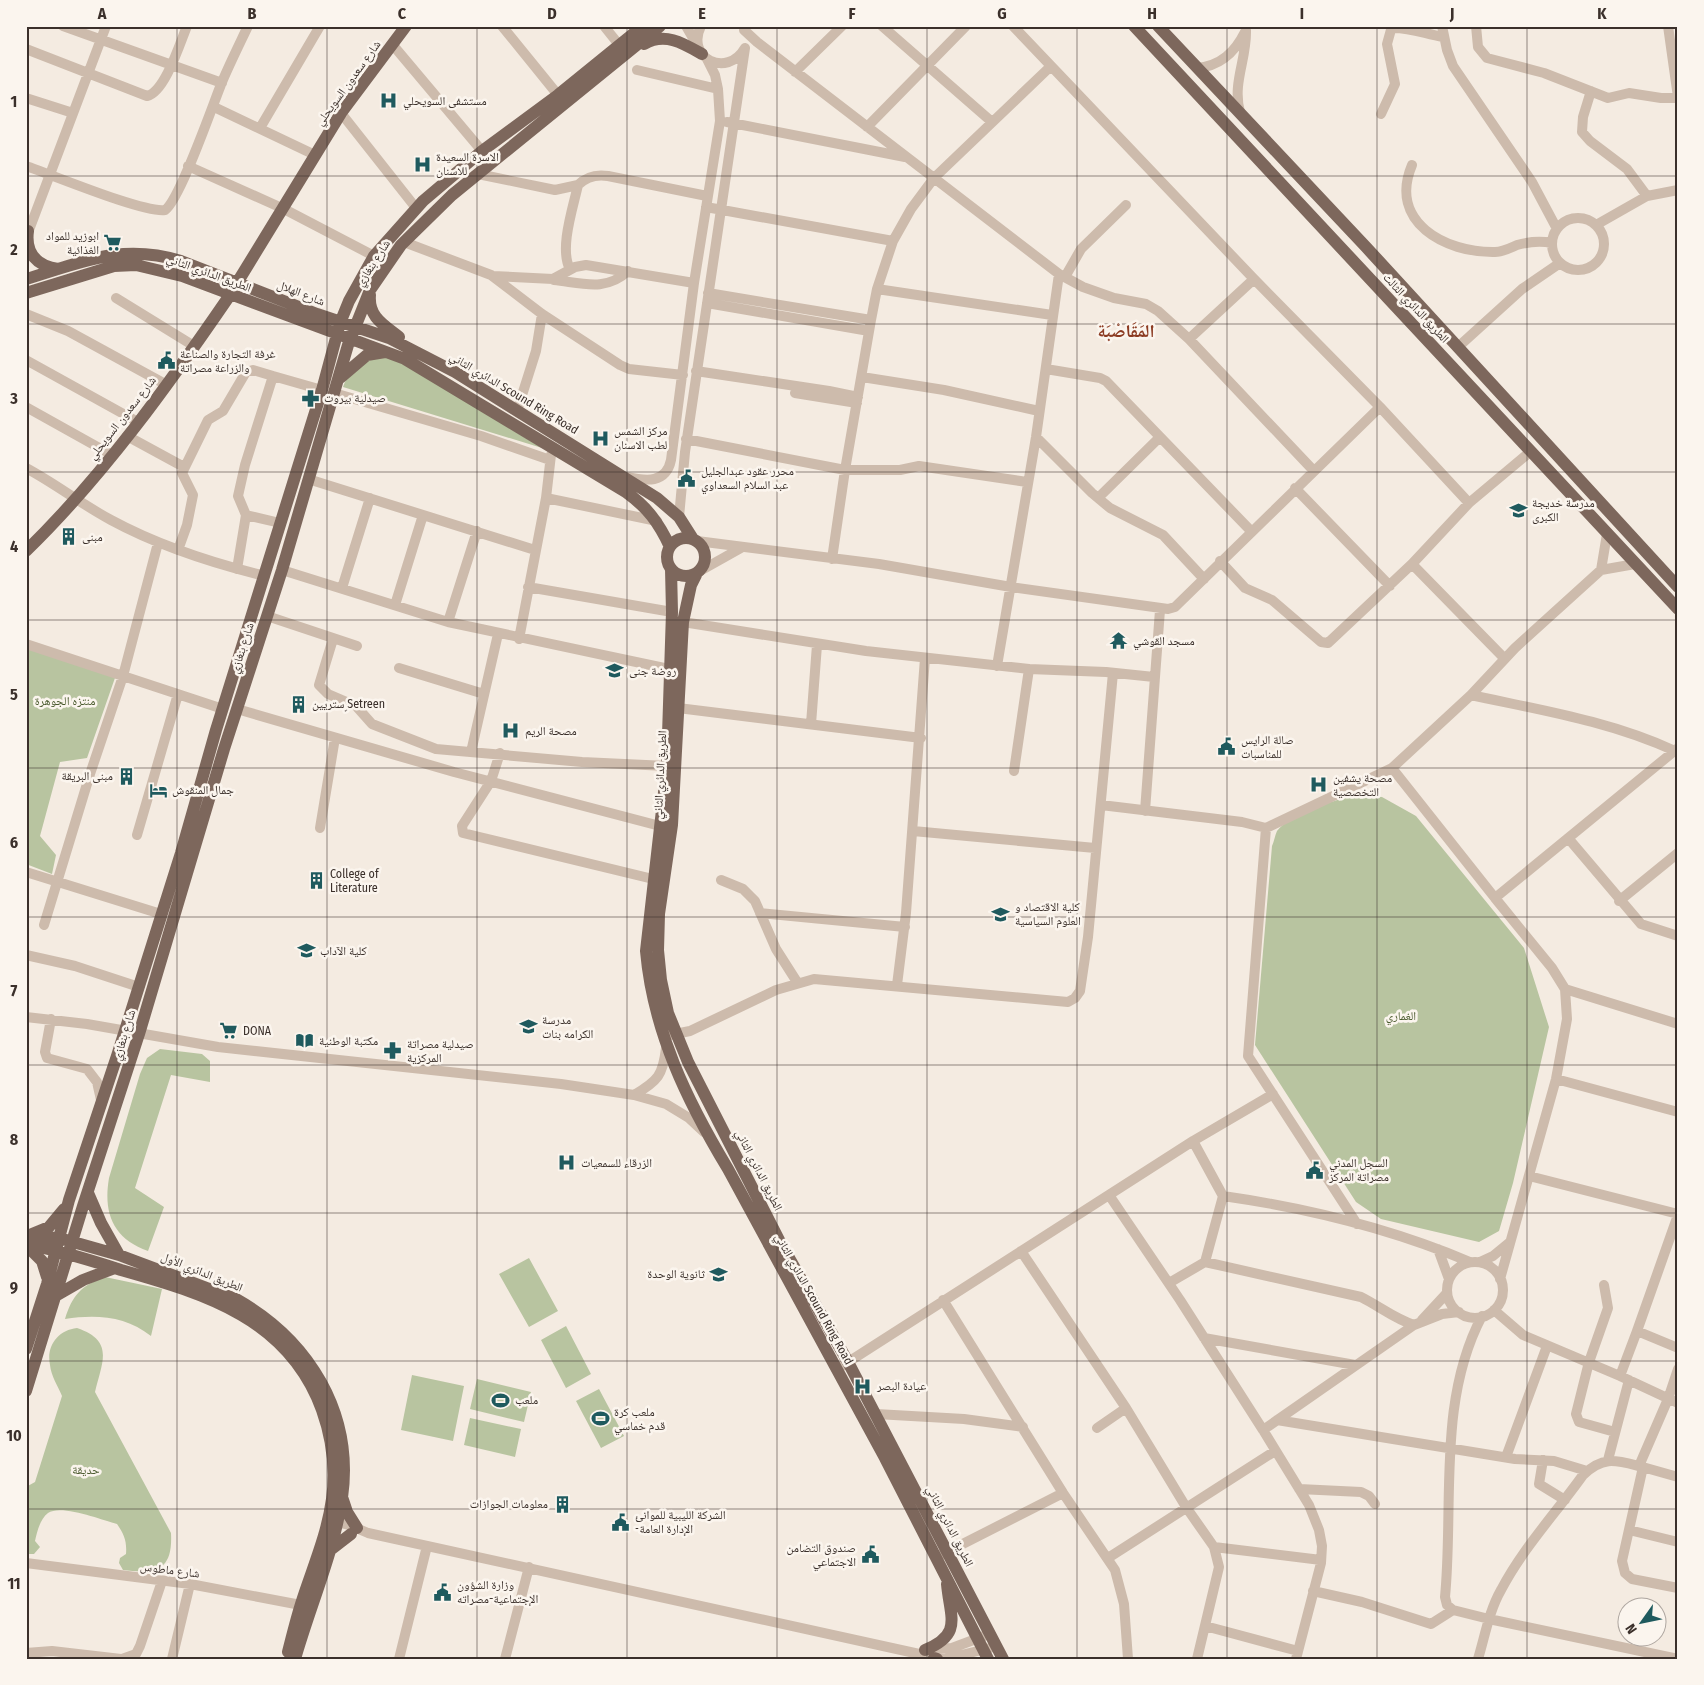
<svg xmlns="http://www.w3.org/2000/svg" width="1704" height="1685" viewBox="0 0 1704 1685" font-family="'Fira Sans Condensed','Noto Naskh Arabic',sans-serif">
<rect width="100%" height="100%" fill="#f4ebe1"/>
<!-- green -->
<path fill="#b8c4a0" d="M382,357L398,360L542,448L343,387C351,366 362,362 382,357Z
M26,647L116,675L87,758L60,762L40,836L56,855L52,874L26,864Z
M1354,795L1382,797L1416,816L1524,948L1549,1027L1513,1183L1499,1231L1479,1242L1381,1219L1356,1202L1255,1045L1272,846C1274,842 1275,835 1277,831C1291,813 1333,801 1354,795Z
M160,1049L202,1054L210,1061V1082L171,1075L135,1188L164,1207L148,1251C113,1239 103,1213 109,1178L140,1074L147,1058Z
M529,1258L558,1311L529,1327L499,1274Z
M105,1277L162,1289L151,1336C126,1316 96,1314 65,1319C72,1296 81,1285 105,1277Z
M566,1326L591,1374L566,1388L541,1340Z
M77,1328C115,1341 102,1362 95,1392L171,1533C173,1571 156,1574 123,1570L119,1563L120,1558L126,1554C127,1541 124,1534 117,1524C102,1520 61,1504 48,1513C40,1519 37,1532 35,1541L40,1547L34,1554H26V1487L35,1482L62,1396C58,1386 51,1376 50,1365C46,1346 58,1330 77,1328Z
M412,1375L464,1386L453,1441L401,1430Z
M477,1379L531,1392L524,1422L470,1409Z
M599,1389L624,1436L601,1448L576,1401Z
M470,1418L521,1429L515,1457L464,1445Z"/>
<g fill="none" stroke-linecap="round" stroke-linejoin="round">
<!-- minor -->
<path stroke="#cdbbac" stroke-width="10" d="M63,26L222,83
M502,26L558,95
M604,26L620,46
M686,26L697,45
M701,26C685,58 727,79 745,48
M882,26L992,122
M1013,26L1254,279L1380,407L1469,503L1412,564L1328,643L1321,642L1272,600L1245,588L1220,561
M1442,26L1447,50L1453,66L1532,182L1557,229
M1476,26L1478,47L1487,58L1544,73L1608,98L1629,93L1661,98H1678
M1668,26L1678,97
M1391,28C1409,27 1425,34 1443,37
M744,30L757,42L1059,274L1036,437L997,666
M392,44L482,151
M26,49L147,96C165,92 180,43 187,26
M1197,68C1221,66 1235,52 1245,32
M637,70L718,89
M795,72L842,26
M1591,91L1583,117L1582,132L1590,141L1627,169L1647,196
M26,98L73,113
M214,107L315,155
M1240,112C1232,83 1247,59 1246,30
M341,113L416,208
M1381,114L1395,84L1387,44L1392,26
M727,122L905,157
M867,127L966,26
M260,128L320,26
M1412,165C1388,222 1445,253 1495,252C1503,252 1510,248 1517,245C1528,242 1541,241 1552,243
M26,166C53,175 143,213 165,210C180,200 213,104 222,82C230,63 239,45 248,26
M188,166L284,209L374,256
M478,174L555,190L578,185
M706,207L893,241
M1552 244a26 26 0 1 1 52 0a26 26 0 1 1-52 0Z
M1596,225L1647,196L1678,190
M26,238L106,26
M404,242L491,275L542,314L620,365L629,369L683,375
M570,269C559,249 573,208 578,185C586,177 596,174 608,176L707,196
M1059,274L1083,287L1114,298L1146,304L1158,311L1189,339L1313,470
M493,276L553,279L575,267L586,265L694,283
M1065,277L1081,249L1126,205
M554,280C582,283 606,292 628,271
M877,289L1052,315
M708,293L871,320
M116,298L194,346
M707,303L869,331
M26,314L68,331L165,384
M1189,339L1254,279
M1458,347L1522,289L1560,263
M26,360L138,422
M1046,369L1100,378L1106,381L1251,531
M696,371L829,391L858,397
M862,377L944,390L1039,411
M334,393L481,436L550,460
M795,393L857,403
M26,407L112,455
M517,411L536,351L542,314
M127,436L184,467
M1036,437L1092,493L1110,508L1163,535L1204,579
M686,439L845,470H900L919,466L1027,482
M26,468C56,484 81,504 111,520C159,546 212,563 265,576
M626,477C646,481 666,484 671,460L694,283L720,121L718,89L715,75L707,59
M308,479L535,550
M1295,488L1390,586
M546,498L657,521
M1098,498L1160,437
M1469,503L1530,452
M679,517L685,452L745,48
M280,523L246,515L238,496L245,465L273,376L322,390
M697,541L879,564L1011,587L1168,609L1175,607L1380,407
M178,550L187,525L193,495L182,473L208,420L223,411L246,372L253,370L273,376
M832,559L845,470L871,320L877,289L893,241L911,209L934,178L1051,66
M1412,564L1504,658
M237,569L246,515
M282,570L448,622L669,669
M1601,570L1607,534
M700,571L741,548
M528,587L672,612
M342,588L370,498
M395,605L423,515
M267,616L357,646
M448,622L477,531
M683,622L866,651L1029,669L1106,672L1154,677
M333,639L319,685L328,694L356,706L372,724L436,749L582,762L667,766
M519,639L546,498L551,455
M26,644L223,709
M399,668L484,694
M1471,695C1540,710 1610,721 1675,751
M678,708L921,738
M237,709L454,772L660,826
M811,724L817,645
M471,752L498,634
M500,753L491,781L462,826L463,833L653,879
M1392,768L1495,898
M1014,771L1029,669
M1101,805L1242,822L1266,828L1392,768L1471,695L1515,648L1601,570L1635,564
M1145,811L1160,610
M320,828L335,738
M1266,828L1248,1056L1357,1224
M913,831L1095,848
M137,835L178,694
M1568,838L1641,924L1678,936
M26,872L161,914
M721,880L743,889L755,901L776,949L797,982
M1619,901L1678,853
M760,913L905,927
M44,925L90,774L123,676L158,543
M26,955L75,966L139,987
M897,985L906,913L925,658
M1565,989L1678,1024
M26,1017L87,1024L218,1047L561,1084L634,1095L666,1104L689,1118L704,1132
M51,1019L45,1052L47,1058L87,1069L97,1082L101,1100
M670,1035L690,1031L776,990L814,979L1068,1002L1075,998L1080,991L1088,937L1113,673
M1556,1079L1678,1112
M634,1095C658,1081 663,1075 666,1048
M1193,1141L1223,1196C1307,1208 1392,1229 1470,1262
M1529,1176L1678,1214
M1109,1195L1180,1300L1263,1430
M1678,1215L1637,1331L1678,1348
M1438,1249L1449,1279
M1021,1251L1126,1408L1186,1507L1214,1547L1219,1567L1197,1659
M1205,1262L1223,1196
M1480,1262L1493,1256L1510,1242
M1447 1290a28 28 0 1 1 56 0a28 28 0 1 1-56 0Z
M1500,1279L1556,1079L1567,1019L1565,989L1552,968L1495,898L1678,748
M1169,1283L1205,1262L1361,1297C1379,1306 1395,1319 1414,1325
M1604,1285L1608,1308L1589,1362L1576,1414L1579,1422L1615,1432
M943,1300L1063,1493L1115,1570L1124,1604L1128,1659
M1494,1310L1523,1335L1620,1376L1678,1403
M1482,1316C1437,1401 1454,1504 1445,1597L1447,1605L1453,1610L1489,1619L1678,1659
M1422,1320L1447,1293
M1204,1338L1355,1365
M842,1366L1193,1141L1273,1094
M1678,1369L1668,1399L1639,1466L1678,1477
M1620,1376L1637,1331
M876,1414L964,1419L1023,1427
M1277,1420L1515,1459L1554,1461L1587,1471
M1097,1428L1126,1408
M1506,1457L1547,1346
M1543,1460L1539,1484L1565,1500
M1608,1460L1629,1380
M1643,1467L1622,1561L1625,1573L1632,1579L1678,1588
M1299,1489L1361,1492L1369,1496L1375,1504
M332,1521L349,1525L368,1533L942,1659
M1629,1530L1678,1542
M1214,1547L1321,1560
M941,1555L1063,1493
M1108,1558L1275,1451
M26,1563L190,1584L306,1606
M1313,1591L1362,1602L1431,1624L1453,1610
M1205,1626L1298,1651
M926,1650L952,1648L984,1636
M26,1653L52,1651L121,1659
M122,1659L136,1654L140,1646L162,1581
M172,1659L190,1584
M399,1659L427,1546
M505,1659L529,1567
M945,1659L990,1648
M1296,1659L1321,1563L1322,1546L1319,1530L1309,1505L1263,1430L1414,1325L1442,1314L1459,1312
M1478,1659C1485,1636 1489,1611 1501,1590C1523,1548 1556,1513 1583,1475C1603,1456 1615,1460 1639,1466"/>
<!-- major -->
<path stroke="#7d675c" stroke-width="12" d="M1134,26L1678,609
M1158,26L1366,247L1678,587
M644,44C665,32 683,43 702,54
M28,231C25,253 37,266 58,269
M26,279C83,262 121,243 181,261L317,314L389,338L455,372L657,498L679,517L693,539
M237,283L341,113L406,26
M26,293L114,266L136,265L182,276L405,359L626,492C647,507 659,523 670,547
M370,295C368,317 384,325 399,337
M340,378L367,355L385,352
M667 557a19 19 0 1 1 38 0a19 19 0 1 1-38 0Z
M26,551C104,475 169,384 230,295
M671,569L672,612L667,766L646,951C653,1031 687,1101 728,1169L885,1458L988,1659
M696,575L691,585L683,622L672,825L659,914L658,950L661,980L668,1013L688,1062L780,1242L848,1362L1003,1659
M88,1193L101,1223L119,1255
M32,1234L49,1227L64,1209
M26,1235L59,1238L119,1255L236,1299C309,1340 354,1413 342,1498C334,1552 310,1606 295,1659
M26,1244C58,1250 90,1260 121,1270C206,1294 289,1319 322,1410C332,1438 336,1469 332,1499C327,1536 312,1569 301,1604C296,1620 292,1636 288,1652
M26,1245L42,1261L47,1277
M57,1295L83,1280L115,1268
M26,1349L47,1284L69,1200L117,1056L181,853L216,730L322,390L340,323L349,301L374,256L423,201L482,151L558,95L643,26
M26,1391L83,1206L139,1034L224,749L282,570L348,345L370,290L401,245L452,195L660,26
M342,1497L347,1512L357,1528
M329,1551L351,1534
M925,1650C963,1634 950,1618 947,1584
M934,1658L937,1659"/>
</g>
<!-- grid -->
<path fill="none" stroke="#3b302b" stroke-width="1" stroke-opacity="0.55" d="M177,26V1659M327,26V1659M477,26V1659M627,26V1659M777,26V1659M927,26V1659M1077,26V1659M1227,26V1659M1377,26V1659M1527,26V1659M26,176H1678M26,324H1678M26,472H1678M26,620H1678M26,768H1678M26,917H1678M26,1065H1678M26,1213H1678M26,1361H1678M26,1509H1678"/>
<!-- icons -->
<defs>
<symbol id="hospital-bare" viewBox="-9 -9 18 18"><path d="M-5-5h3v3.5h4V-5h3V5h-3V1.5h-4V5h-3Z" fill="#1f5a5e" stroke="#fbf5ee" stroke-width="2.5" paint-order="stroke"/></symbol>
<symbol id="supermarket-bare" viewBox="-9 -9 18 18"><path d="M-6-5.5h2.5l.6 2H6L4.5 2H-2.5L-4.4-4H-6ZM-1.5 3.2a1.3 1.3 0 1 0 .1 0ZM3 3.2a1.3 1.3 0 1 0 .1 0Z" fill="#1f5a5e" stroke="#fbf5ee" stroke-width="2.5" paint-order="stroke"/></symbol>
<symbol id="civic-bare" viewBox="-9 -9 18 18"><path d="M-.6-6.5H3V-4.5H.6V-3L4-1V1h2V6H-6V1h2V-1L-.6-3ZM-1.2 2.5V6h2.4V2.5Z" fill="#1f5a5e" stroke="#fbf5ee" stroke-width="2.5" paint-order="stroke"/></symbol>
<symbol id="pharmacy-bare" viewBox="-9 -9 18 18"><path d="M-2-6h4v4h4v4h-4v4h-4v-4h-4v-4h4Z" fill="#1f5a5e" stroke="#fbf5ee" stroke-width="2.5" paint-order="stroke"/></symbol>
<symbol id="school-bare" viewBox="-9 -9 18 18"><path d="M0-5L7-2L0 1L-7-2ZM-4 1L0 2.5L4 1V4Q0 6-4 4Z" fill="#1f5a5e" stroke="#fbf5ee" stroke-width="2.5" paint-order="stroke"/></symbol>
<symbol id="building-bare" viewBox="-9 -9 18 18"><path d="M-4-6H4V6H1V3H-1V6H-4ZM-2.5-4.3h1.7v1.8h-1.7ZM.8-4.3h1.7v1.8H.8ZM-2.5-1h1.7V.8h-1.7ZM.8-1h1.7V.8H.8Z" fill="#1f5a5e" stroke="#fbf5ee" stroke-width="2.5" paint-order="stroke"/></symbol>
<symbol id="temple-bare" viewBox="-9 -9 18 18"><path d="M0-6L5-2H3V0L6.5 2.5H4V6H1.5V3h-3V6H-4V2.5H-6.5L-3 0V-2H-5Z" fill="#1f5a5e" stroke="#fbf5ee" stroke-width="2.5" paint-order="stroke"/></symbol>
<symbol id="hotel-bare" viewBox="-9 -9 18 18"><path d="M-6-4.5h1.5V1H6V5H4.5V3h-9V5H-6ZM-4 0a1.8 1.8 0 1 1 3.6 0ZM.5 0V-2.5h3Q6-2.5 6 0Z" fill="#1f5a5e" stroke="#fbf5ee" stroke-width="2.5" paint-order="stroke"/></symbol>
<symbol id="university-bare" viewBox="-9 -9 18 18"><path d="M0-5L7-2L0 1L-7-2ZM-4 1L0 2.5L4 1V4Q0 6-4 4Z" fill="#1f5a5e" stroke="#fbf5ee" stroke-width="2.5" paint-order="stroke"/></symbol>
<symbol id="library-bare" viewBox="-9 -9 18 18"><path d="M-6-4Q-3-5.5-.7-3.5V5Q-3 3-6 4ZM6-4Q3-5.5 .7-3.5V5Q3 3 6 4Z" fill="#1f5a5e" stroke="#fbf5ee" stroke-width="2.5" paint-order="stroke"/></symbol>
<symbol id="stadium-bare" viewBox="-9 -9 18 18"><path d="M0-5a6.5 5 0 1 0 0 10a6.5 5 0 1 0 0-10ZM-3.5-1.8h7v3.6h-7Z" fill="#1f5a5e" stroke="#fbf5ee" stroke-width="2.5" paint-order="stroke"/></symbol>
</defs>
<g fill-rule="evenodd">
<use href="#hospital-bare" x="376" y="88" width="25" height="25"/>
<use href="#hospital-bare" x="410" y="152" width="25" height="25"/>
<use href="#supermarket-bare" x="100" y="230" width="25" height="25"/>
<use href="#civic-bare" x="154" y="348" width="25" height="25"/>
<use href="#pharmacy-bare" x="298" y="386" width="25" height="25"/>
<use href="#hospital-bare" x="588" y="426" width="25" height="25"/>
<use href="#civic-bare" x="674" y="466" width="25" height="25"/>
<use href="#school-bare" x="1506" y="498" width="25" height="25"/>
<use href="#building-bare" x="56" y="524" width="25" height="25"/>
<use href="#temple-bare" x="1106" y="628" width="25" height="25"/>
<use href="#school-bare" x="602" y="658" width="25" height="25"/>
<use href="#building-bare" x="286" y="692" width="25" height="25"/>
<use href="#hospital-bare" x="498" y="718" width="25" height="25"/>
<use href="#civic-bare" x="1214" y="734" width="25" height="25"/>
<use href="#building-bare" x="114" y="764" width="25" height="25"/>
<use href="#hospital-bare" x="1306" y="772" width="25" height="25"/>
<use href="#hotel-bare" x="146" y="778" width="25" height="25"/>
<use href="#building-bare" x="304" y="868" width="25" height="25"/>
<use href="#university-bare" x="988" y="902" width="25" height="25"/>
<use href="#university-bare" x="294" y="938" width="25" height="25"/>
<use href="#school-bare" x="516" y="1014" width="25" height="25"/>
<use href="#supermarket-bare" x="216" y="1018" width="25" height="25"/>
<use href="#library-bare" x="292" y="1028" width="25" height="25"/>
<use href="#pharmacy-bare" x="380" y="1038" width="25" height="25"/>
<use href="#hospital-bare" x="554" y="1150" width="25" height="25"/>
<use href="#civic-bare" x="1302" y="1158" width="25" height="25"/>
<use href="#school-bare" x="706" y="1262" width="25" height="25"/>
<use href="#hospital-bare" x="850" y="1374" width="25" height="25"/>
<use href="#stadium-bare" x="488" y="1388" width="25" height="25"/>
<use href="#stadium-bare" x="588" y="1406" width="25" height="25"/>
<use href="#building-bare" x="550" y="1492" width="25" height="25"/>
<use href="#civic-bare" x="608" y="1510" width="25" height="25"/>
<use href="#civic-bare" x="858" y="1542" width="25" height="25"/>
<use href="#civic-bare" x="430" y="1580" width="25" height="25"/>
</g>
<g text-anchor="middle" stroke-width="5" stroke-linejoin="round" paint-order="stroke">
<!-- street labels -->
<g font-size="12" fill="#3b302b" stroke="#fbf5ee">
<text transform="translate(348 83) rotate(-54)" y="4">شارع سعدون السويحلي</text>
<text transform="translate(373 263) rotate(-57)" y="4">شارع بنغازي</text>
<text transform="translate(209 273) rotate(20)" y="4">الطريق الدائري الثاني</text>
<text transform="translate(301 293) rotate(21)" y="4">شارع الهلال</text>
<text transform="translate(1416 308) rotate(47)" y="4">الطريق الدائري الثالث</text>
<text transform="translate(514 393) rotate(31)" y="4">الدائري الثاني Scound Ring Road</text>
<text transform="translate(122 418) rotate(-52)" y="4">شارع سعدون السويحلي</text>
<text transform="translate(242 648) rotate(-72)" y="4">شارع بنغازي</text>
<text transform="translate(660 775) rotate(-87)" y="4">الطريق الدائري الثاني</text>
<text transform="translate(124 1035) rotate(-73)" y="4">شارع بنغازي</text>
<text transform="translate(759 1170) rotate(63)" y="4">الطريق الدائري الثاني</text>
<text transform="translate(202 1272) rotate(22)" y="4">الطريق الدائري الأول</text>
<text transform="translate(814 1299) rotate(61)" y="4">الدائري الثاني Scound Ring Road</text>
<text transform="translate(950 1526) rotate(63)" y="4">الطريق الدائري الثاني</text>
<text transform="translate(170 1570) rotate(7)" y="4">شارع ماطوس</text>
</g>
<!-- poi labels -->
<g font-size="12" fill="#3b302b" stroke="#fbf5ee" text-anchor="start">
<text x="403" y="105">مستشفى السويحلي</text>
<text x="436" y="161">الاسرة السعيدة<tspan x="436" dy="14">للاسنان</tspan></text>
<text x="99" y="240" text-anchor="end">ابوزيد للمواد<tspan x="99" dy="14">الغذائية</tspan></text>
<text x="180" y="358">غرفة التجارة والصناعة<tspan x="180" dy="14">والزراعة مصراتة</tspan></text>
<text x="324" y="402">صيدلية بيروت</text>
<text x="614" y="435">مركز الشمس<tspan x="614" dy="14">لطب الاسنان</tspan></text>
<text x="701" y="475">محرر عقود عبدالجليل<tspan x="701" dy="14">عبد السلام السعداوي</tspan></text>
<text x="1532" y="507">مدرسة خديجة<tspan x="1532" dy="14">الكبرى</tspan></text>
<text x="82" y="541">مبنى</text>
<text x="1133" y="645">مسجد القوشي</text>
<text x="629" y="675">روضة جنى</text>
<text x="312" y="708">ستريين ٍSetreen</text>
<text x="525" y="735">مصحة الريم</text>
<text x="1241" y="744">صالة الرايس<tspan x="1241" dy="14">للمناسبات</tspan></text>
<text x="113" y="780" text-anchor="end">مبنى البريقة</text>
<text x="1333" y="782">مصحة يشفين<tspan x="1333" dy="14">التخصصية</tspan></text>
<text x="172" y="794">جمال المنقوش</text>
<text x="330" y="878">College of<tspan x="330" dy="14">Literature</tspan></text>
<text x="1015" y="911">كلية الاقتصاد و<tspan x="1015" dy="14">العلوم السياسية</tspan></text>
<text x="320" y="955">كلية الآداب</text>
<text x="542" y="1024">مدرسة<tspan x="542" dy="14">الكرامه بنات</tspan></text>
<text x="243" y="1035">DONA</text>
<text x="319" y="1045">مكتبة الوطنية</text>
<text x="407" y="1048">صيدلية مصراتة<tspan x="407" dy="14">المركزية</tspan></text>
<text x="581" y="1167">الزرقاء للسمعيات</text>
<text x="1329" y="1167">السجل المدني<tspan x="1329" dy="14">مصراتة المركز</tspan></text>
<text x="705" y="1278" text-anchor="end">ثانوية الوحدة</text>
<text x="877" y="1390">عيادة البصر</text>
<text x="515" y="1404">ملعب</text>
<text x="614" y="1416">ملعب كرة<tspan x="614" dy="14">قدم خماسي</tspan></text>
<text x="548" y="1508" text-anchor="end">معلومات الجوازات</text>
<text x="635" y="1519">الشركة الليبية للموانئ<tspan x="635" dy="14">-الإدارة العامة</tspan></text>
<text x="856" y="1552" text-anchor="end">صندوق التضامن<tspan x="856" dy="14">الاجتماعي</tspan></text>
<text x="457" y="1589">وزارة الشؤون<tspan x="457" dy="14">الإجتماعية-مصراته</tspan></text>
</g>
<!-- park labels -->
<g font-size="12" fill="#4a5a2e" stroke="#fbf5ee">
<text x="65" y="705">منتزه الجوهرة</text>
<text x="1401" y="1020">الغماري</text>
<text x="86" y="1474">حديقة</text>
</g>
<!-- district labels -->
<g font-size="18" font-weight="bold" fill="#8c3b22" stroke="#fbf5ee">
<text x="1126" y="337">المَقَاصْبَة</text>
</g>
</g>
<!-- border -->
<rect width="1704" height="1685" fill="none" stroke="#fbf5ee" stroke-width="55"/>
<!-- north arrow -->
<g transform="translate(1642 1622) rotate(237)"><circle r="24" fill="#fbf5ee" stroke="#aea6a0"/>
<path d="M0-4L9 19L0 12L-9 19Z" fill="#1f5a5e"/>
<text y="-8" font-size="14" font-weight="bold" text-anchor="middle" fill="#3b302b">N</text>
</g>
<rect x="28" y="28" width="1648" height="1630" fill="none" stroke="#3b302b" stroke-width="2"/>
<g font-size="16" text-anchor="middle" font-weight="bold" fill="#3b302b">
<text x="102" y="19">A</text>
<text x="252" y="19">B</text>
<text x="402" y="19">C</text>
<text x="552" y="19">D</text>
<text x="702" y="19">E</text>
<text x="852" y="19">F</text>
<text x="1002" y="19">G</text>
<text x="1152" y="19">H</text>
<text x="1302" y="19">I</text>
<text x="1452" y="19">J</text>
<text x="1602" y="19">K</text>
<text x="14" y="107">1</text>
<text x="14" y="255">2</text>
<text x="14" y="404">3</text>
<text x="14" y="552">4</text>
<text x="14" y="700">5</text>
<text x="14" y="848">6</text>
<text x="14" y="996">7</text>
<text x="14" y="1145">8</text>
<text x="14" y="1293">9</text>
<text x="14" y="1441">10</text>
<text x="14" y="1589">11</text>
</g>
</svg>
